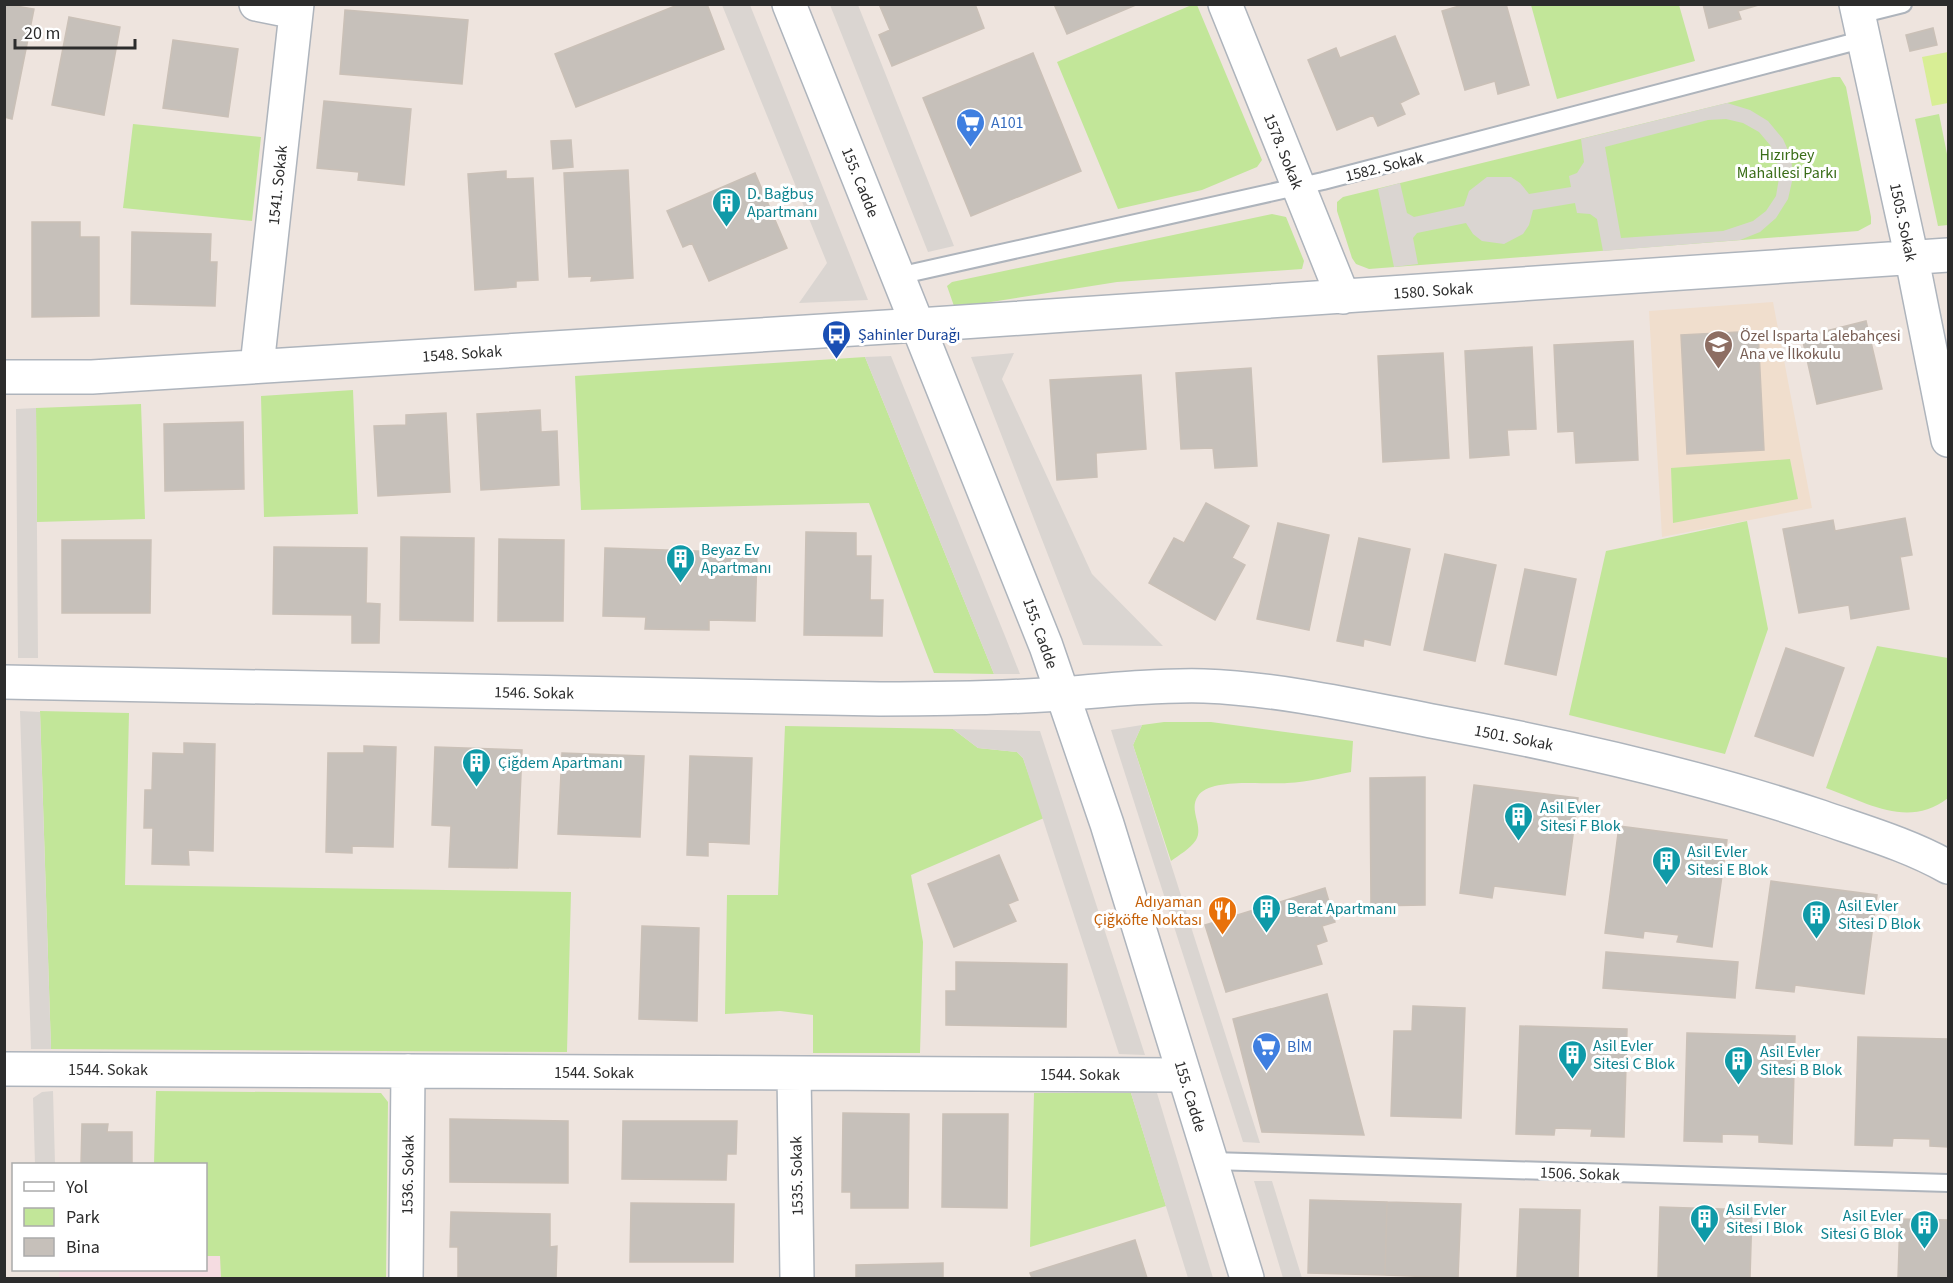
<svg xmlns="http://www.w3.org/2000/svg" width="1953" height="1283" viewBox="0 0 1953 1283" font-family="'Source Sans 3',sans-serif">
<rect width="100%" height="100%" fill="#eee4de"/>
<!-- education -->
<path fill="#f0decd" d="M1773,302L1812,508L1662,537L1649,311Z"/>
<!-- medical -->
<path fill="#f5dce1" d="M206,1256H221V1278H59V1270H206Z"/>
<!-- green -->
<path fill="#c2e699" d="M1194,4L1197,5L1262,160L1257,167L1202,190L1118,209L1057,62Z
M1531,5H1679L1695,61L1557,99Z
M1833,77H1840L1846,87L1871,217V224L1858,231L1369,269L1356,264L1352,258L1337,211V202L1343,197Z
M1939,114L1948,159V225L1938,226L1915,119Z
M133,124L261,137L252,221L123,208Z
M1272,214L1286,217L1304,261L1302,269L1117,282L959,307L954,306L947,286L952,282Z
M865,357L994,674L934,673L869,503L581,510L575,376Z
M353,390L358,514L264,517L261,396Z
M141,404L145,519L37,522L36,408Z
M1790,459L1798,499L1673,523L1671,468Z
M1747,521L1768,629L1725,754L1569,715L1606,551Z
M1877,646L1948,658V798C1908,829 1868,803 1826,788Z
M40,711L129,713L125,885L571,892L567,1052L51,1049Z
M1164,722H1211L1353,741L1351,772C1330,776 1309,782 1287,783C1267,785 1210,777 1198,796C1188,810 1204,826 1196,840C1190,849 1179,855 1171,861L1133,745L1142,725Z
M785,726L953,729L978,748L1017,752L1023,758L1044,818L911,875L923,942L920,1053H813V1015L780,1011L725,1014L727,895H778Z
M156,1091L381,1093L388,1102L386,1278H221L220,1256H206V1164H154Z
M1034,1093H1131L1166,1206L1030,1247Z"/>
<!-- pitch -->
<path fill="#d8ee95" d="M1948,52V103L1932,106L1922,57Z"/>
<!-- plaza -->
<path fill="#dad5d1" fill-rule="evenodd" d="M722,5H750L868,300L799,303L827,263Z
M830,5H858L954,246L928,252Z
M1727,103L1750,110L1768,121L1783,139L1791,157L1793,177L1788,199L1776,218L1760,232L1740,240L1603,251L1597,219L1590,214L1577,213L1575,203L1533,210L1529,225L1523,234L1504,244L1482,241L1473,234L1466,223L1417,233L1413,238L1418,264L1394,267L1378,189L1400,183L1407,213L1414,217L1464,206L1469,191L1487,177H1511L1520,183L1529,194L1571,187L1569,176L1577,173L1584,162L1581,139ZM1726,119L1743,123L1759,132L1770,145L1777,161L1779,178L1776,196L1766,211L1753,221L1723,231L1621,238L1605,147L1708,120Z
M1014,353L1002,379L1092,574L1163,646L1083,645L971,357Z
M891,356L1005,636L1020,674H994L865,357Z
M36,408L38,658H18L16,409Z
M20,711L40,712L51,1049H31Z
M1142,725L1133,745L1260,1143L1243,1142L1111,730Z
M953,729L1040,731L1145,1055L1119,1054L1023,758L1017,752L978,748Z
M53,1091L55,1164H35L33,1098L42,1092Z
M1131,1093H1157L1213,1278H1188Z
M1254,1181H1272L1302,1278H1283Z"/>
<!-- building -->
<path fill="#c6c0ba" stroke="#cac0b7" stroke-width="1.5" d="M4,4L34,9L12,119L4,117Z
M680,4H707L724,49L576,107L555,54Z
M879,4H975L984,28L892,66L879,35L890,30Z
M1054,4H1138L1067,34Z
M1466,4H1506L1529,85L1498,94L1495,81L1465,90L1442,11Z
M1703,4H1762L1738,11L1741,19L1709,28Z
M345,10L468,20L462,84L340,74Z
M69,17L120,27L104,115L52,105Z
M1933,28L1937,45L1910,51L1906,35Z
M1395,36L1419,94L1400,103L1405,114L1378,126L1373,115L1337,130L1308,60L1336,48L1340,58Z
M173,40L238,49L228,117L163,108Z
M1033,53L1081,171L971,216L923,98Z
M324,101L411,109L404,185L358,180L359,172L317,168Z
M571,140L573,167L553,169L551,141Z
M628,170L633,278L591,281L592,276L569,277L564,173Z
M506,171V179L533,178L538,280L516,281V287L475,290L468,174Z
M755,173L787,248L709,281L692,243L683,247L667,211Z
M32,222H80V237H99V316L32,317Z
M132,232L211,234L210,262H217L215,306L131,304Z
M1866,321L1882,389L1817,404L1802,337Z
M1758,331L1764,450L1687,454L1681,335Z
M1633,341L1638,460L1576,463L1574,431L1558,432L1554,345Z
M1532,347L1536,429L1507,430L1509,455L1470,458L1465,351Z
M1443,353L1449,458L1383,462L1378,356Z
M1251,368L1257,466L1215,468L1213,448L1181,449L1176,373Z
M1141,375L1146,449L1096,453L1097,477L1057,480L1050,380Z
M540,410L541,432L557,431L559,485L481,490L477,414Z
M446,413L450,492L378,496L374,426L406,425V415Z
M243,422L244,489L165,491L164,424Z
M1206,503L1249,526L1232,558L1245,565L1215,620L1149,583L1174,538L1184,543Z
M1905,518L1912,555L1900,557L1909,609L1851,619L1849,605L1799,613L1783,529L1833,520L1835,531Z
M1278,523L1329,535L1309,630L1257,619Z
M806,532L856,533V556H871L870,600H883L882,636L804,635Z
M401,537L474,538L473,621L400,620Z
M1359,538L1410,549L1390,645L1364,639L1363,646L1337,641Z
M499,539L564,540L563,621H498Z
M62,540H151L150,613H62Z
M274,547L367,548L366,603L380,604L379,643H352V615L273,614Z
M605,548L757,553L755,621L709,620V630L645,629L646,617L603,616Z
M1445,554L1496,565L1475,661L1424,650Z
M1525,569L1576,579L1556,675L1505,664Z
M1786,648L1844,668L1813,756L1755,736Z
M184,743L215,744L213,851L188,850L189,865L152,864L153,828H144L145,790H152L153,753L184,754Z
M364,746L396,747L393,847L352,846V853L326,852L328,753H364Z
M435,747L522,750L517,868L449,867L451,826L432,825Z
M562,753L644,756L640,837L558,834Z
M690,756L752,758L749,844L708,842V856L687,855Z
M1425,777V905L1371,906L1370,778Z
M1474,785L1578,798L1565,895L1494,886L1492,898L1460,893Z
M1619,826L1727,840L1712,947L1677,942L1679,935L1644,931L1643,938L1605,933Z
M999,855L1018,900L1008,904L1016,921L954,947L928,884Z
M1771,881L1877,895L1864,994L1795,985L1794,992L1756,988Z
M1325,888L1335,922L1322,926L1327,941L1316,945L1322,964L1226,992L1205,925Z
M642,926L699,928L697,1021L639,1019Z
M1606,952L1738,962L1735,998L1603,988Z
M956,962L1067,964L1066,1027L946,1025V991H956Z
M1327,994L1364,1135L1262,1132L1233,1019Z
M1413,1006L1465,1008L1461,1118L1391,1116L1394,1031H1412Z
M1520,1026L1627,1029L1624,1137L1591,1136L1592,1129L1555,1128L1554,1135L1516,1134Z
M1687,1033L1795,1036L1792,1144L1759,1142V1135L1722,1134V1142L1684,1141Z
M1858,1037L1948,1039V1147L1930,1146V1139L1893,1138L1892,1146L1855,1145Z
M843,1113L909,1114L908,1208H851V1192H842Z
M943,1114H1008L1007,1208L942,1207Z
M450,1119L568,1121V1183L450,1182Z
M623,1121H737L736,1154H727L726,1180L622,1179Z
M82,1124H108L107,1132H132V1164H81Z
M1310,1200L1387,1202L1385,1275L1308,1273Z
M1387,1202L1461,1204L1458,1278L1385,1275Z
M631,1203L734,1204L733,1262H630Z
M1660,1207L1752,1210L1750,1278H1658Z
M1520,1209L1580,1210L1578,1278H1517Z
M451,1212L550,1214V1247L557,1246L556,1278L458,1277V1247H450Z
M1900,1219L1948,1220V1278H1898Z
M1135,1240L1147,1278H1032L1030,1273Z
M943,1263V1278H856V1265Z"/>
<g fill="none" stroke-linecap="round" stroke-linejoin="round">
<defs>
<path id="service" d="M1859,15L1903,4
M898,276L1323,181L1865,39
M1211,1161L1948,1183"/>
<path id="minor" d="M256,4L296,12
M1225,4L1343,297
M1856,4L1912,259L1948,440
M257,366L297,4
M4,377H92L918,325L1948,255
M4,682L880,699C940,699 1000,698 1061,694C1108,690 1156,685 1204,686C1282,689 1360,707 1437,722C1567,746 1696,775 1821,817C1864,832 1909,845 1948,867
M4,1069L1184,1075
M794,1073L797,1278
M406,1278L408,1071"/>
<path id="tertiary" d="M789,4L1046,646L1107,824L1247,1278"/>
</defs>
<!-- service casing -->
<use href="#service" stroke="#aeb4bc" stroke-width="20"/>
<!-- minor casing -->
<use href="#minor" stroke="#aeb4bc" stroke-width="36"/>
<!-- tertiary casing -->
<use href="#tertiary" stroke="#aeb4bc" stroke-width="36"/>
<!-- service -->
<use href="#service" stroke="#fff" stroke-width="16"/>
<!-- minor -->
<use href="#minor" stroke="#fff" stroke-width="33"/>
<!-- tertiary -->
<use href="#tertiary" stroke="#fff" stroke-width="33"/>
</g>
<!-- icons -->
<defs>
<symbol id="supermarket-pin" viewBox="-11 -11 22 30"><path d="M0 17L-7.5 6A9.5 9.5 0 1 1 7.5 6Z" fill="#3f7fe0" stroke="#fff"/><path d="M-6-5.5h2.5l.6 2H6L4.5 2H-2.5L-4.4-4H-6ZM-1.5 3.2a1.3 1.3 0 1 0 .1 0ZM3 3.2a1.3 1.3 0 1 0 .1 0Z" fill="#fff"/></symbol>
<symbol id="building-pin" viewBox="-11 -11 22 30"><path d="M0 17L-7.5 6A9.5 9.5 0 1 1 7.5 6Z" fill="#0f9aa8" stroke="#fff"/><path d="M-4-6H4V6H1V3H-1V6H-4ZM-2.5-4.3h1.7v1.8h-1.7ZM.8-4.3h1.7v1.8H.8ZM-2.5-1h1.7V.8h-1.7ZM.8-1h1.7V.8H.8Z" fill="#fff"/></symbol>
<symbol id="bus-pin" viewBox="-11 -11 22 30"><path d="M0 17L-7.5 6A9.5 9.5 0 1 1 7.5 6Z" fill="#1a4fb4" stroke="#fff"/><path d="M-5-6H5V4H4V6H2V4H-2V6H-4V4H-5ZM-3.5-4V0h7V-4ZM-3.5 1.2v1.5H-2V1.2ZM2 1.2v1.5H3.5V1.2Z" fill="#fff"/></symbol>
<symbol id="school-pin" viewBox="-11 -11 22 30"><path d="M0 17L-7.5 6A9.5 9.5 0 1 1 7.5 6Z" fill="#8d6e63" stroke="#fff"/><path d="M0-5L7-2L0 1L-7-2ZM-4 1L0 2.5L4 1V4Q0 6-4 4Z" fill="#fff"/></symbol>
<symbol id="restaurant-pin" viewBox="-11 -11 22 30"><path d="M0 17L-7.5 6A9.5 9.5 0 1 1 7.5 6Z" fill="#e8710a" stroke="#fff"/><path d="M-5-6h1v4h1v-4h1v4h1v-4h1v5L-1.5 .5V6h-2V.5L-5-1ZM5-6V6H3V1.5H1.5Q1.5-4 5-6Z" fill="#fff"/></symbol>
</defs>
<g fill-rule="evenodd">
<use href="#supermarket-pin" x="954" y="106" width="33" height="45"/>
<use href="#building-pin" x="710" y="186" width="33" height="45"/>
<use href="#bus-pin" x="820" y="318" width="33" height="45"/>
<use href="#school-pin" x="1702" y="328" width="33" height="45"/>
<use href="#building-pin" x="664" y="542" width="33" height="45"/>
<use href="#building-pin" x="460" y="746" width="33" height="45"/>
<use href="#building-pin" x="1502" y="800" width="33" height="45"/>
<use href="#building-pin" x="1650" y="844" width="33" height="45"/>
<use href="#building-pin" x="1250" y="892" width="33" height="45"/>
<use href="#restaurant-pin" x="1206" y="894" width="33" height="45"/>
<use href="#building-pin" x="1800" y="898" width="33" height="45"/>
<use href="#supermarket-pin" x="1250" y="1030" width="33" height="45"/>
<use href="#building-pin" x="1556" y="1038" width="33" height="45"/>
<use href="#building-pin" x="1722" y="1044" width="33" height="45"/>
<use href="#building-pin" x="1688" y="1202" width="33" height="45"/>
<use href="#building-pin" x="1908" y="1208" width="33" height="45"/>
</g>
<g text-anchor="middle" stroke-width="6" stroke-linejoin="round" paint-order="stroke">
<!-- shop labels -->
<g font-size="16" fill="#366cbe" stroke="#fff" text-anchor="start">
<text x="991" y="128">A101</text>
<text x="1287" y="1052">BİM</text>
</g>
<!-- street labels -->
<g font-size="16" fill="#2c2c2c" stroke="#fff">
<text transform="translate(1284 151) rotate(68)" y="6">1578. Sokak</text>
<text transform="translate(1384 166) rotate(-14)" y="6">1582. Sokak</text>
<text transform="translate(861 182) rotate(68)" y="6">155. Cadde</text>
<text transform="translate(277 185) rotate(-84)" y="6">1541. Sokak</text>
<text transform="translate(1904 222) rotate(78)" y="6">1505. Sokak</text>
<text transform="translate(1433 290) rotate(-4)" y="6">1580. Sokak</text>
<text transform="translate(462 353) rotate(-4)" y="6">1548. Sokak</text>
<text transform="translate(1041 633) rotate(70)" y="6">155. Cadde</text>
<text transform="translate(534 692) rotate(1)" y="6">1546. Sokak</text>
<text transform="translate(1514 737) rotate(11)" y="6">1501. Sokak</text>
<text x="108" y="1075">1544. Sokak</text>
<text x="594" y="1078">1544. Sokak</text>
<text x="1080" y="1080">1544. Sokak</text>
<text transform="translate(1191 1096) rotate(73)" y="6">155. Cadde</text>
<text transform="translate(1580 1173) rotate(2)" y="6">1506. Sokak</text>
<text transform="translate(407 1175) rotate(-89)" y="6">1536. Sokak</text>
<text transform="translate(796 1176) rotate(-91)" y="6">1535. Sokak</text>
</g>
<!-- park labels -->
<g font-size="16" fill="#3a6d18" stroke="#fff">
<text x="1787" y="160">Hızırbey<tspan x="1787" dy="18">Mahallesi Parkı</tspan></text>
</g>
<!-- culture labels -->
<g font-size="16" fill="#0d838f" stroke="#fff" text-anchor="start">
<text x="747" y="199">D. Bağbuş<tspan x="747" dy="18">Apartmanı</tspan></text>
<text x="701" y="555">Beyaz Ev<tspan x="701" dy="18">Apartmanı</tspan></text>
<text x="498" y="768">Çiğdem Apartmanı</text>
<text x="1540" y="813">Asil Evler<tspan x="1540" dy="18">Sitesi F Blok</tspan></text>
<text x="1687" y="857">Asil Evler<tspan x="1687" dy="18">Sitesi E Blok</tspan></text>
<text x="1838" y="911">Asil Evler<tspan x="1838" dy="18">Sitesi D Blok</tspan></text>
<text x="1287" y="914">Berat Apartmanı</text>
<text x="1593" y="1051">Asil Evler<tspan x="1593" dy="18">Sitesi C Blok</tspan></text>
<text x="1760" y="1057">Asil Evler<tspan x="1760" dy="18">Sitesi B Blok</tspan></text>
<text x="1726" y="1215">Asil Evler<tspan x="1726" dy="18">Sitesi I Blok</tspan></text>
<text x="1903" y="1221" text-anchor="end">Asil Evler<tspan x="1903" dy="18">Sitesi G Blok</tspan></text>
</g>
<!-- transit labels -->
<g font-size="16" fill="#164399" stroke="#fff" text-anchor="start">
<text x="858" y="340">Şahinler Durağı</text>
</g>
<!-- education labels -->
<g font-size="16" fill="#785e54" stroke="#fff" text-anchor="start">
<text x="1740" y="341">Özel Isparta Lalebahçesi<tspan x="1740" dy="18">Ana ve İlkokulu</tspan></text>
</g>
<!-- food labels -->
<g font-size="16" fill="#c56008" stroke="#fff" text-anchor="end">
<text x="1202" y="907">Adıyaman<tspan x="1202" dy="18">Çiğköfte Noktası</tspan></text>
</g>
</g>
<!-- border -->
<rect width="1953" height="1283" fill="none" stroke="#2c2c2c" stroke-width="12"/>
<!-- legend -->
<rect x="12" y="1163" width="195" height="108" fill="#ffffff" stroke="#ababab" stroke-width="1.5"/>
<rect x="24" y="1182" width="30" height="9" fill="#ffffff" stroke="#ababab" stroke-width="1.5"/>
<text x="66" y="1193" font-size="18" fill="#2c2c2c">Yol</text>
<rect x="24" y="1208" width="30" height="18" fill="#c2e699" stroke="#ababab" stroke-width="1.5"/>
<text x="66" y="1223" font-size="18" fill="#2c2c2c">Park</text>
<rect x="24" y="1238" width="30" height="18" fill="#c6c0ba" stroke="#ababab" stroke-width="1.5"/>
<text x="66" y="1253" font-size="18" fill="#2c2c2c">Bina</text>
<!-- scale -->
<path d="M15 39v9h120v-9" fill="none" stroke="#2c2c2c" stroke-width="3"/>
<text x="24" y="39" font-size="18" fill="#2c2c2c" stroke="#ffffff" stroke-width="4.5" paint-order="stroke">20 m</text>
</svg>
